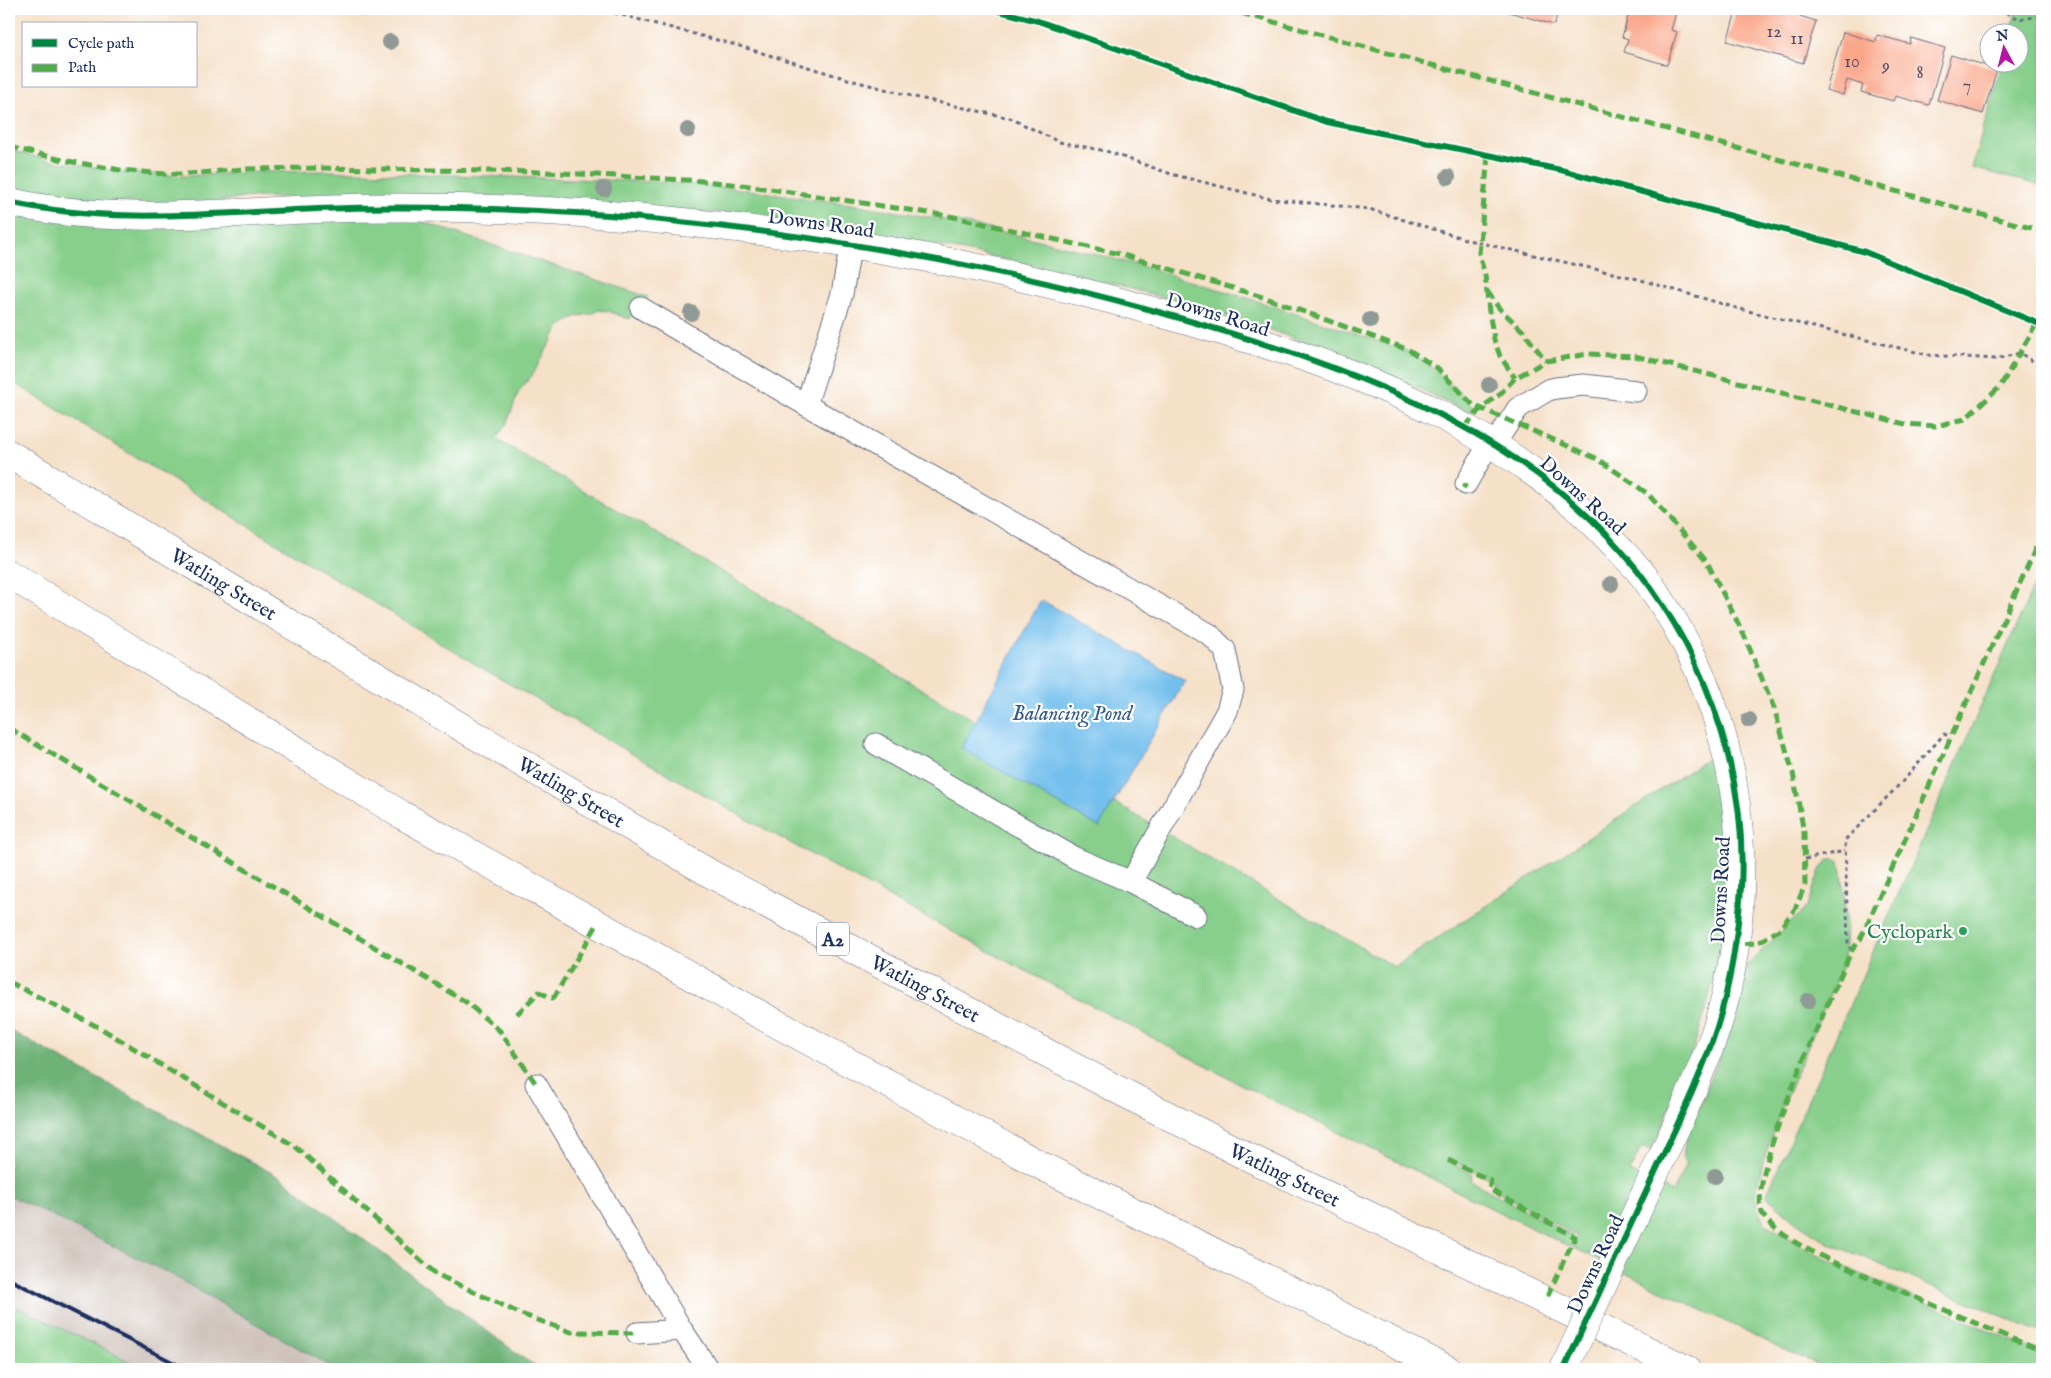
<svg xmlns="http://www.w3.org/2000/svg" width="2051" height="1378" viewBox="0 0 2051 1378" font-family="'IM FELL English',serif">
<rect width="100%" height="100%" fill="#fff"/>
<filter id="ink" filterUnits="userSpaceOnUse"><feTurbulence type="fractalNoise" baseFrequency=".02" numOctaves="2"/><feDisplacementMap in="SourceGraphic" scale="10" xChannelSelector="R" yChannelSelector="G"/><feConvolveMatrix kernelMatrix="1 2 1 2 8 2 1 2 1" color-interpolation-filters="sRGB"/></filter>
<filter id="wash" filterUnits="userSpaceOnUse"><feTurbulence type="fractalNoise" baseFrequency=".0096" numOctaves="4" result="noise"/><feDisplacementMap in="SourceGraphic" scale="20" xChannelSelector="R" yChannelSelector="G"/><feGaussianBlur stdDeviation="1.12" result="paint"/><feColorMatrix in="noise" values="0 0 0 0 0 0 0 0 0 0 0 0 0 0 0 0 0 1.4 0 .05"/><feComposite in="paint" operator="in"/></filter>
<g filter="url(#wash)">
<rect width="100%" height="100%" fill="#f5e0c8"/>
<!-- industrial -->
<path fill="#cec1ba" d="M9,1195L168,1273L335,1369H9Z"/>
<!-- green -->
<path fill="#87cf8b" stroke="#517f74" d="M2017,9H2042V186L1972,168L2002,63L2018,62V32H2010Z
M9,150L48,160L120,172L183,176L260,172L326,171L663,182L732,188L858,205L957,222L1039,240L1138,265L1257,301L1402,349C1431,361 1450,385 1473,406L1468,413C1426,392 1385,371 1341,355C1207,305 1068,270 927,244C860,232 792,220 724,213L269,197H251L182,206L9,195Z
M9,210L405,216L648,297L629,319L608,311L598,310L594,313L575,317L559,327L533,374L519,391L507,423L496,439L1394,967L1710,757L1707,730C1715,761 1724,794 1726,827C1734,947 1701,1041 1652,1149L1641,1148L1629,1172L1673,1192L1686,1163L1683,1159L1685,1143L1723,1049L1734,1018L1746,966L1807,907L1820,870L1827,861L1834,859L1839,862L1842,872L1846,926L1844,961L1783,1105L1763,1162L1755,1195L1758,1210L1766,1224L1815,1254L2042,1354V1369H1828L1770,1343L1572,1247L1577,1236L1492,1188L1494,1180L1448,1159L1447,1161L1473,1174L1471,1181L1574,1237L1570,1247L1240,1084L988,951L750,821L490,673L9,380Z
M2042,567V1333L1827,1242L1796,1222L1766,1196Z
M9,1303L145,1369H9Z"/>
<!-- forest -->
<path fill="#6db277" stroke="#44706a" d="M9,1030L281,1178L526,1360L542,1369H335L168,1273L9,1195Z"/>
<!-- water -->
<path fill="#73bfed" stroke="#4777a6" d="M1041,600L1185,681L1099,827L961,748Z"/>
<g id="blocks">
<!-- building -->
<path fill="#faa588" d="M1499,9H1559L1554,25Z
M1630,9H1677L1671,30L1677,32L1667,65L1624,52L1628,39L1622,37Z
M1737,9H1777L1816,21L1803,63L1727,41Z
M1843,32L1876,42L1877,35L1910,44L1911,38L1945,48L1929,105L1895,96L1893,101L1861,92L1863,85L1847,80L1843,95L1826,90Z
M1951,55L1997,69L1983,114L1937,100Z"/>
</g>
</g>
<g filter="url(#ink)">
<use href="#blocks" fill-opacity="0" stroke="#676d83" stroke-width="1"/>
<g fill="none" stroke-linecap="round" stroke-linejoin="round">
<defs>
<path id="lane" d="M641,308L806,405L1209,634L1225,650L1233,690L1227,711L1131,882
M806,405L842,294L851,243
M1494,445L1518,408L1548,390L1556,388L1583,385L1636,391
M1466,484L1490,442
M876,744L1075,858L1131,882L1196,916
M536,1084L682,1330L708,1369
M637,1333L682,1330"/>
<path id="street" d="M9,202C111,225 215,213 318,209C407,206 495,208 583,213C629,216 675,221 720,226C866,243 1008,270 1149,310C1249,338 1350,367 1441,415C1506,449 1566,491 1615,545C1626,556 1637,567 1646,579C1737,704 1761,858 1723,1006C1713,1044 1697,1079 1682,1114"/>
<g id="highway">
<path id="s1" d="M9,454L429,708L711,874L1043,1051L1244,1155L1686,1369"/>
<path d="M9,574L402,815L755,1012L1042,1166L1447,1369"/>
</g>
</defs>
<!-- lane casing -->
<use href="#lane" stroke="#676d83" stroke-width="23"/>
<!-- street casing -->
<use href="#street" stroke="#676d83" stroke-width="29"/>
<!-- highway casing -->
<use href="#highway" stroke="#676d83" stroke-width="29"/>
<!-- path -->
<path stroke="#676d83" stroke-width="3" stroke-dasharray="4 4" stroke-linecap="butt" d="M599,9L736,45L854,81L919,98L1010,118L1059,142L1106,151L1171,174L1271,199L1369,209L1468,240L1634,278L1740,309L1928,355L1996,359L2020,353L2042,367
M1999,9L2019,19L2042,16
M1805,859L1845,851
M1852,950L1848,945L1845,840L1903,781L1944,734L1951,737"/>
<!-- lane -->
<use href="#lane" stroke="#fff" stroke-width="21"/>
<!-- street -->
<use href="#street" stroke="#fff" stroke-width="28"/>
<!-- highway -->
<use href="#highway" stroke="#fff" stroke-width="28"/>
<!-- rail -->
<path stroke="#1b2f5e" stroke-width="4" d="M9,1279L186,1369"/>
<defs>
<path id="street-bridge" d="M1564,1369L1682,1114"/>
</defs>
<!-- street-bridge casing -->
<use href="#street-bridge" stroke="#676d83" stroke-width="29" stroke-linecap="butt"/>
<!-- street-bridge -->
<use href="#street-bridge" stroke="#fff" stroke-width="28"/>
<!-- quiet -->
<path stroke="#52ab49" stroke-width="5" stroke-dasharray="10 5" stroke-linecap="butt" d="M1226,9L2042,231
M9,147L67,161L120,170L166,174H189L244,169L318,168L544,172L703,181L751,186L949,216L1120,254L1266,298L1409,350L1437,368L1473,405L1598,459L1648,494L1707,562L1744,635L1774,708L1793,773L1804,833L1805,885L1795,909L1779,930L1757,943L1735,944
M1488,155L1479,254L1485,275L1489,312L1494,339L1500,356L1515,378
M1487,291L1499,308L1523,331L1546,361
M1465,427L1481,408L1499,395L1515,378L1546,361L1588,354L1635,356L1905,424L1936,426L1965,419L2000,387L2037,323
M1463,488L1466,484
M2042,534L1860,940L1852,950C1832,995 1747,1173 1762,1213C1767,1224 1783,1234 1793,1241C1823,1259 1857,1272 1889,1286C1940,1308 1991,1330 2042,1351
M9,728L466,1002L500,1031L536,1084
M9,982L102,1029L296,1147L436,1274L521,1314L571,1332L637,1333
M517,1014L539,992L552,998L554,997L597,925
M1448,1160L1491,1181L1489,1189L1575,1237L1545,1301"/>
<defs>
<path id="cycleway" d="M991,9L1038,21L1327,122L1561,170L1865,252L2042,325
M9,202C111,225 214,213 318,209C404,206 490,208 576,213C623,215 670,221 718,226C864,243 1007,270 1148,309C1374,373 1607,451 1705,685C1731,749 1745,819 1741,887C1738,934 1731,982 1717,1027C1700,1080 1674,1131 1651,1181C1622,1244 1593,1307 1564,1369"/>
</defs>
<!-- cycleway casing -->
<use href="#cycleway" stroke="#fff" stroke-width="9"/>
<!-- cycleway -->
<use href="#cycleway" stroke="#00873e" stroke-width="6"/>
</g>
<!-- trees -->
<g fill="#8f9995">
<circle cx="390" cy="42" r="8"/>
<circle cx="688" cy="130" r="8"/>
<circle cx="1448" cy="177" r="8"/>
<circle cx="604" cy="189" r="8"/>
<circle cx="691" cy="313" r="8"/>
<circle cx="1370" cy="320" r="8"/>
<circle cx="1489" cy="385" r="8"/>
<circle cx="1611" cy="584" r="8"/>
<circle cx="1749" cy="720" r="8"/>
<circle cx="1808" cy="1001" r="8"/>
<circle cx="1715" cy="1176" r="8"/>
</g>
</g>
<!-- markers -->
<circle fill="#2e9e5b" stroke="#fff" stroke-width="2" cx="1963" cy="931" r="5"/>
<g text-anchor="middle" stroke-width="4.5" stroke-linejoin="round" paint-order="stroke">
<!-- number labels -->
<g font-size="18" fill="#534c68">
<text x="1774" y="37">12</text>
<text x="1797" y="44">11</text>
<text x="1852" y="67">10</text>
<text x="1886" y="71">9</text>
<text x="1920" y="78">8</text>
<text x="1967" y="91">7</text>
</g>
<!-- shield labels -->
<rect fill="#fff" stroke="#5f6d8e" stroke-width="1" x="817" y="922.5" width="32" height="33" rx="4"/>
<g font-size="19" font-weight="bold" fill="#1b2f5e">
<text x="833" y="946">A2</text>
</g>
<!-- street labels -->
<g font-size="20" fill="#1b2f5e" stroke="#fff">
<text transform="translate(821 223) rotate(8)" y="7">Downs Road</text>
<text transform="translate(1218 314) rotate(17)" y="7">Downs Road</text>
<text transform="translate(1583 495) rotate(42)" y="7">Downs Road</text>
<text dy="7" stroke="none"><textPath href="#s1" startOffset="251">Watling Street</textPath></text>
<text dy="7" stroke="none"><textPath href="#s1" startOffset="656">Watling Street</textPath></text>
<text transform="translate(1720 890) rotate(-87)" y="7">Downs Road</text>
<text dy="7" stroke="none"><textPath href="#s1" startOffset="1061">Watling Street</textPath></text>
<text dy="7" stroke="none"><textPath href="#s1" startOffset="1466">Watling Street</textPath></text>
<text transform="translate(1595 1264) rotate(-65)" y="7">Downs Road</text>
</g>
<!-- leisure labels -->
<g font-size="20" fill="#27864d" stroke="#fff" text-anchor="end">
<text x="1953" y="938">Cyclopark</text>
</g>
<!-- water labels -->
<g font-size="21" font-style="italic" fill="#355a89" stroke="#fff">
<text x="1072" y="720">Balancing Pond</text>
</g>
</g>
<!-- margin -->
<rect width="2051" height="1378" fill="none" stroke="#fff" stroke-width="30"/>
<!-- legend -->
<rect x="22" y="22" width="175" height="65" fill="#ffffff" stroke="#a4acbf"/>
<rect x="32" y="39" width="25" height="8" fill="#00873e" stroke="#a4acbf"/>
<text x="68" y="48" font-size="15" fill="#1b2f5e">Cycle path</text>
<rect x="32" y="64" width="25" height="8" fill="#52ab49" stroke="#a4acbf"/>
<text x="68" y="72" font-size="15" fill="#1b2f5e">Path</text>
<!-- north arrow -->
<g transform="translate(2004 48) rotate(353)"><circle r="24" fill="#ffffff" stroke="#a4acbf"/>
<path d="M0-4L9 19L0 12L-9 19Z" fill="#b5179e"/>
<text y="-8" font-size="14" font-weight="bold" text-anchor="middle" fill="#1b2f5e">N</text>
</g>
</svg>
